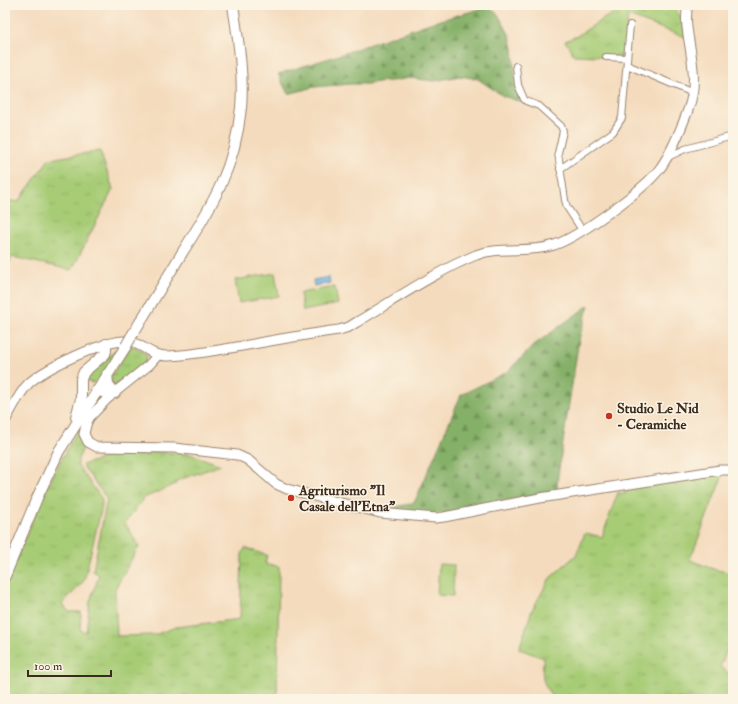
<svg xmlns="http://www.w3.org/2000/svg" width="738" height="704" viewBox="0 0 738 704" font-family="'IM FELL Double Pica',serif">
<defs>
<pattern id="grass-tufts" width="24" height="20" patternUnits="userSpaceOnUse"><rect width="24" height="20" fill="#a7cc76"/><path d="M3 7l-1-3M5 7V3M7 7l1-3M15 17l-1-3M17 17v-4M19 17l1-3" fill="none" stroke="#91af66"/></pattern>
<pattern id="forest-firs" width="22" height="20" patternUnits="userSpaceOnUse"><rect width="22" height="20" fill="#85b067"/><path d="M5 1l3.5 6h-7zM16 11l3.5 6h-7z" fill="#6e8f54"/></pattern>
<pattern id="water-waves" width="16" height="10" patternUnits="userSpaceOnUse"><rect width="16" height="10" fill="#6eb4e5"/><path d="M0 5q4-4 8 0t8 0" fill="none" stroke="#5c93b9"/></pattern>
</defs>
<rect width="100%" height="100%" fill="#fcf5e5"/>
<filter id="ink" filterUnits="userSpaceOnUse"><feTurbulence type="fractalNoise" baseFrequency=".025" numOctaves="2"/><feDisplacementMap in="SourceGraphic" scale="8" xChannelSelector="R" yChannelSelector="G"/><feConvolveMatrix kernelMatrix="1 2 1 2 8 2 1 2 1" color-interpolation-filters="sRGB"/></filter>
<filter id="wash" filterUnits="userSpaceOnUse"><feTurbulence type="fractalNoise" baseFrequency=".012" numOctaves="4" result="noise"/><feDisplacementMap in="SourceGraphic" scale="16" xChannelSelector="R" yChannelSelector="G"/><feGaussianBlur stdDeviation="0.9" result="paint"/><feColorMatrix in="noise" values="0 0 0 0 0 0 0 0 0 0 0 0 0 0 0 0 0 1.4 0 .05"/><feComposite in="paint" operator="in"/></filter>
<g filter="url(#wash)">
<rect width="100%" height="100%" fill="#f4dbbd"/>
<!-- grass -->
<path fill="url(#grass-tufts)" stroke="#717b4a" d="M628,5H674L683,21L685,37L628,16L624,57L574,55L565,41L577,36L603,19Z
M100,151L113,189L72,270L12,257L5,271V200L18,202L49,159Z
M122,345L99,380L92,383L87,381L86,376Z
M132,345L147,354L146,361L143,365L119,384L115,385L112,384L111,376Z
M101,395L103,398L81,437L85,444L78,459V466L102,499V506L84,581L62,604L69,612H81L80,630L86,632L90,601L99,575L93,571L107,499L82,465L130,450H142L143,455H148L147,451L190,454L221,465L176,481V484L144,498L125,523L139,546L115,589L117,636L154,635L176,627L240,619L242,554L245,548L267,555L265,563L279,567L277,699H5V587L41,500L64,454L97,398Z
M724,472L690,560L716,570L733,573V635L720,667L733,676V699H553C543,683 540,677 544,658L519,649L532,610L550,578L576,555L585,533L602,537L618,492L625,494L628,488L669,481V483L673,484L675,480Z"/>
<!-- forest -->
<path fill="url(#forest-firs)" stroke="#606d42" d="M487,7L498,14L510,36L513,48L516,90L524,103L503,96L478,79L460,76L434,81L409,78L391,81H383L368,84H351L314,87L288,94L278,74L339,55L430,23Z
M589,305L579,339L558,475L557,491L487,504L449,513L434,514L383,509L410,504L415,501L461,395L507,372L534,345Z"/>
<!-- park -->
<path fill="#a7cc76" stroke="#717b4a" d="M275,273L279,296L239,303L235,280Z
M335,287L338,304L303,311L300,293Z
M439,564L454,565L453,596L437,595Z"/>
<!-- water -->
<path fill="url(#water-waves)" stroke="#546f82" d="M329,277L330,283L314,286L313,280Z"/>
</g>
<g filter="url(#ink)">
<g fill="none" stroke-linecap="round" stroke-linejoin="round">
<defs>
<path id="street" d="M606,57L627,58
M627,65L693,93
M516,66L518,85L524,99L526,101L539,106L561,126L563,131L558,153L565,200L567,207L582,230
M668,157L685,149L733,136
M560,169L613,132L622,118L630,25"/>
<path id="secondary" d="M157,356L149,365L109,397L89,418L86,425L84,434L88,442L97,447L174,448L237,455L248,460L276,484L287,489L380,513L436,518L444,517L540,498L720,470H733
M5,421C12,409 19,393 29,383C46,368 104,340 126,341C142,342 150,357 168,356C202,354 236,347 270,341C293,337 316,333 339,330L349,327L357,322C396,299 435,272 476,255C500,246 527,253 551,246C575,240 647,188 661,167C673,150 681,129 688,110C697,87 693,64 689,41C687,29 685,17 688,5"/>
<path id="primary" d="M131,337C148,309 165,281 182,253C213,204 235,168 241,108C244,74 238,39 233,5
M107,374L108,384L115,393
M96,391L104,392L109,397
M76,417L81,399V379L84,372L105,354L106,351V344
M5,576L37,498L59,451L126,346"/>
</defs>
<!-- street casing -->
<use href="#street" stroke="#98826e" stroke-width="8"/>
<!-- secondary casing -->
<use href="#secondary" stroke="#98826e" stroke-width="11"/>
<!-- primary casing -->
<use href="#primary" stroke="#98826e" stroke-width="12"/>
<!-- street -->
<use href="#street" stroke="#fff" stroke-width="6"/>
<!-- secondary -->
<use href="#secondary" stroke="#fff" stroke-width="9"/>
<!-- primary -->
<use href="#primary" stroke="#fff" stroke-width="10"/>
<defs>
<path id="primary-bridge" d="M126,346L131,337"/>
</defs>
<!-- primary-bridge casing -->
<use href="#primary-bridge" stroke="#98826e" stroke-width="12" stroke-linecap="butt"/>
<!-- primary-bridge -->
<use href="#primary-bridge" stroke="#fff" stroke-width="10"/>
</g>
</g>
<!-- markers -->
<g fill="#c8321e" stroke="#fcf5e5" stroke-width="1.5">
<circle cx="609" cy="416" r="4"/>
<circle cx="291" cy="498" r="4"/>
</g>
<g text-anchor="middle" stroke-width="3" stroke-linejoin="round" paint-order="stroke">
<!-- poi labels -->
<g font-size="14" font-weight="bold" fill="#3b2a1e" stroke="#fcf5e5" text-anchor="start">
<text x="617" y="413">Studio Le Nid<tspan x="617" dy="16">- Ceramiche</tspan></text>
<text x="299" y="495">Agriturismo "Il<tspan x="299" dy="16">Casale dell'Etna"</tspan></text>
</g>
</g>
<!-- margin -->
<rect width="738" height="704" fill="none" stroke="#fcf5e5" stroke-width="20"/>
<!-- scale -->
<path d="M28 670v6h83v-6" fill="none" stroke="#3b2a1e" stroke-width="2"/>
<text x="34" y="670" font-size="12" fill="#3b2a1e" stroke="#fcf5e5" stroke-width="3" paint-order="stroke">100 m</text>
</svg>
